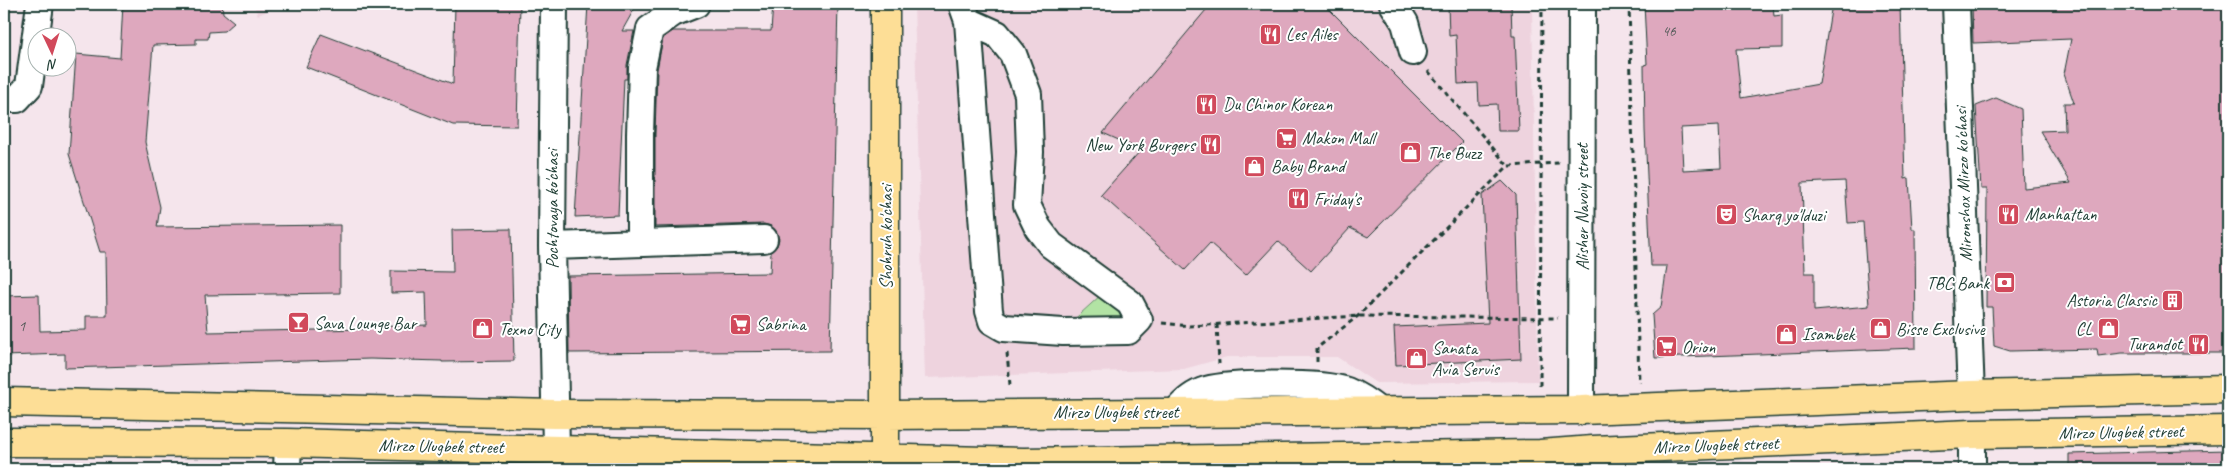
<svg xmlns="http://www.w3.org/2000/svg" width="2232" height="473" viewBox="0 0 2232 473" font-family="Caveat,sans-serif">
<rect width="100%" height="100%" fill="#f5e5ec"/>
<filter id="ink" filterUnits="userSpaceOnUse"><feTurbulence type="fractalNoise" baseFrequency=".02" numOctaves="2"/><feDisplacementMap in="SourceGraphic" scale="10" xChannelSelector="R" yChannelSelector="G"/><feConvolveMatrix kernelMatrix="1 2 1 2 8 2 1 2 1" color-interpolation-filters="sRGB"/></filter>
<g filter="url(#ink)">
<!-- built -->
<path fill="#eed3de" d="M253,4H285L258,15Z
M914,4H1532L1538,381L1376,383L1337,357H1227L1184,369L925,378Z"/>
<!-- green -->
<path fill="#b2e3a4" stroke="#68906c" d="M1102,294L1127,321L1068,325Z"/>
<!-- building -->
<path fill="#dea8be" stroke="#1f3d34" fill-rule="evenodd" d="M123,4H222L223,13L234,22L224,31L209,32L208,39H196V44L153,45L145,142L160,207L157,227L340,225V293L205,295L208,332L369,329V327L427,325L426,292L391,293V271L453,272L452,230L511,229L514,361L442,362V361L370,359L65,368V354L4,356V296L39,295L40,331L86,330V316H107L106,252H100L69,154L76,54L120,58Z
M455,4H520L517,126L453,125L306,67L321,34L453,84Z
M588,4H637L622,31H634L627,65V79H624L618,215L575,217Z
M773,4H838L830,351L569,353L568,276L770,273L771,252L777,246L779,239L776,231L771,226L764,224L655,227V134L657,70L663,38L673,31H771Z
M1211,4H1324L1462,142L1368,237L1350,228L1311,271L1278,241L1246,275L1210,243L1185,270L1101,195L1141,150L1103,133Z
M1448,4H1511L1512,36H1515L1519,131H1498L1497,104L1479,105L1478,83L1458,84L1456,35L1449,36Z
M1644,4H1773L1774,16L1782,15V48L1736,49L1741,98L1819,84L1832,4H1900L1905,179L1909,178L1912,229H1915L1916,348L1655,358L1652,315L1661,307L1667,266H1651L1645,130L1644,65L1647,64ZM1719,126L1721,168L1683,170L1681,128ZM1845,181L1848,223L1863,222L1869,306L1814,311V273H1805L1802,183Z
M1972,4H2228V353H2122L2098,356L2097,349L2010,351L1994,346L1992,307H1986L1987,189H1981L1976,106L1996,98L2021,109L2024,188L2071,183L2040,131L2065,130L2064,103H2074L2064,74L2071,39L1973,43Z
M1502,181L1516,195L1521,359L1396,365L1394,327L1488,323L1482,195Z
M2228,450V469H2069V454Z"/>
<g fill="none" stroke-linecap="round" stroke-linejoin="round">
<defs>
<path id="minor" d="M554,4L552,246L556,449
M962,4L968,21L989,311L992,321L1004,328L1063,332L1128,331L1139,320L1130,303L1051,245L1038,228L1027,205L1030,152L1028,94L1013,54L997,34L968,21
M1393,4L1405,23L1413,52
M1956,4L1971,395
M4,99H17L29,86L40,4
M640,243V134L642,68L650,29L673,13L696,4
M552,246L764,239
M1581,410L1582,4
M1176,412C1184,402 1193,394 1206,390C1232,383 1322,382 1347,391C1359,396 1369,403 1379,411
M287,469L288,443
M1592,469L1593,450
M1972,469V434"/>
<path id="major" d="M4,402L555,414L886,415L1581,410L1971,395L2228,389
M4,442L288,443L1024,462L1540,454L1593,450L1972,434L2228,430
M885,469V4"/>
</defs>
<!-- minor casing -->
<use href="#minor" stroke="#1f3d34" stroke-width="30"/>
<!-- major casing -->
<use href="#major" stroke="#1f3d34" stroke-width="31"/>
<!-- path -->
<path stroke="#1f3d34" stroke-width="3" stroke-dasharray="5 4" stroke-linecap="butt" d="M1629,4L1639,383
M1428,71L1508,166
M1162,323L1189,326L1358,316L1558,318
M1217,324L1219,364
M1007,353L1010,385
M1317,362V348L1358,316L1508,166L1559,163
M1540,386L1542,4"/>
<!-- minor -->
<use href="#minor" stroke="#fff" stroke-width="26"/>
<!-- major -->
<use href="#major" stroke="#fdde96" stroke-width="28"/>
</g>
</g>
<!-- icons -->
<defs>
<symbol id="restaurant-square" viewBox="-11 -11 22 22"><rect x="-9" y="-9" width="18" height="18" rx="4" fill="#d1495b" stroke="#fff"/><path d="M-5-6h1v4h1v-4h1v4h1v-4h1v5L-1.5 .5V6h-2V.5L-5-1ZM5-6V6H3V1.5H1.5Q1.5-4 5-6Z" fill="#fff"/></symbol>
<symbol id="supermarket-square" viewBox="-11 -11 22 22"><rect x="-9" y="-9" width="18" height="18" rx="4" fill="#d1495b" stroke="#fff"/><path d="M-6-5.5h2.5l.6 2H6L4.5 2H-2.5L-4.4-4H-6ZM-1.5 3.2a1.3 1.3 0 1 0 .1 0ZM3 3.2a1.3 1.3 0 1 0 .1 0Z" fill="#fff"/></symbol>
<symbol id="shop-square" viewBox="-11 -11 22 22"><rect x="-9" y="-9" width="18" height="18" rx="4" fill="#d1495b" stroke="#fff"/><path d="M-5-2.5h2.3a2.7 3.5 0 0 1 5.4 0H5L5.5 6h-11ZM-1.5-2.5h3a1.5 2.3 0 0 0-3 0Z" fill="#fff"/></symbol>
<symbol id="theatre-square" viewBox="-11 -11 22 22"><rect x="-9" y="-9" width="18" height="18" rx="4" fill="#d1495b" stroke="#fff"/><path d="M-5-5.5Q0-4 5-5.5V0Q5 5 0 6Q-5 5-5 0ZM-3.3-2.5H-1v1.5H-3.3ZM1-2.5H3.3v1.5H1ZM-2.8 1Q0 5.5 2.8 1Z" fill="#fff"/></symbol>
<symbol id="bank-square" viewBox="-11 -11 22 22"><rect x="-9" y="-9" width="18" height="18" rx="4" fill="#d1495b" stroke="#fff"/><path d="M-6-4H6V4H-6ZM0-2.3a2.3 2.3 0 1 0 0 4.6a2.3 2.3 0 1 0 0-4.6Z" fill="#fff"/></symbol>
<symbol id="building-square" viewBox="-11 -11 22 22"><rect x="-9" y="-9" width="18" height="18" rx="4" fill="#d1495b" stroke="#fff"/><path d="M-4-6H4V6H1V3H-1V6H-4ZM-2.5-4.3h1.7v1.8h-1.7ZM.8-4.3h1.7v1.8H.8ZM-2.5-1h1.7V.8h-1.7ZM.8-1h1.7V.8H.8Z" fill="#fff"/></symbol>
<symbol id="bar-square" viewBox="-11 -11 22 22"><rect x="-9" y="-9" width="18" height="18" rx="4" fill="#d1495b" stroke="#fff"/><path d="M-6-5H6L.8 .8V4.5H3.5V6h-7V4.5H-.8V.8Z" fill="#fff"/></symbol>
</defs>
<g fill-rule="evenodd">
<use href="#restaurant-square" x="1258" y="22" width="25" height="25"/>
<use href="#restaurant-square" x="1194" y="92" width="25" height="25"/>
<use href="#supermarket-square" x="1274" y="126" width="25" height="25"/>
<use href="#restaurant-square" x="1198" y="132" width="25" height="25"/>
<use href="#shop-square" x="1398" y="140" width="25" height="25"/>
<use href="#shop-square" x="1242" y="154" width="25" height="25"/>
<use href="#restaurant-square" x="1286" y="186" width="25" height="25"/>
<use href="#restaurant-square" x="1996" y="202" width="25" height="25"/>
<use href="#theatre-square" x="1714" y="202" width="25" height="25"/>
<use href="#bank-square" x="1992" y="270" width="25" height="25"/>
<use href="#building-square" x="2160" y="288" width="25" height="25"/>
<use href="#bar-square" x="286" y="310" width="25" height="25"/>
<use href="#supermarket-square" x="728" y="312" width="25" height="25"/>
<use href="#shop-square" x="2096" y="316" width="25" height="25"/>
<use href="#shop-square" x="470" y="316" width="25" height="25"/>
<use href="#shop-square" x="1868" y="316" width="25" height="25"/>
<use href="#shop-square" x="1774" y="322" width="25" height="25"/>
<use href="#restaurant-square" x="2186" y="332" width="25" height="25"/>
<use href="#supermarket-square" x="1654" y="334" width="25" height="25"/>
<use href="#shop-square" x="1404" y="346" width="25" height="25"/>
</g>
<g text-anchor="middle" stroke-width="4" stroke-linejoin="round" paint-order="stroke">
<!-- number labels -->
<g font-size="15" fill="#4f5856">
<text x="1669" y="36">46</text>
<text x="22" y="331">1</text>
</g>
<!-- poi labels -->
<g font-size="18" fill="#1f3d34" stroke="#fff" text-anchor="start">
<text x="1286" y="40">Les Ailes</text>
<text x="1223" y="110">Du Chinor Korean</text>
<text x="1302" y="144">Makon Mall</text>
<text x="1195" y="151" text-anchor="end">New York Burgers</text>
<text x="1427" y="159">The Buzz</text>
<text x="1271" y="172">Baby Brand</text>
<text x="1314" y="205">Friday's</text>
<text x="2025" y="220">Manhattan</text>
<text x="1742" y="221">Sharq yo'lduzi</text>
<text x="1989" y="289" text-anchor="end">TBC Bank</text>
<text x="2157" y="306" text-anchor="end">Astoria Classic</text>
<text x="314" y="329">Sava Lounge Bar</text>
<text x="756" y="330">Sabrina</text>
<text x="2092" y="334" text-anchor="end">CL</text>
<text x="499" y="335">Texno City</text>
<text x="1896" y="335">Bisse Exclusive</text>
<text x="1802" y="340">Isambek</text>
<text x="2182" y="350" text-anchor="end">Turandot</text>
<text x="1682" y="353">Orion</text>
<text x="1432" y="354">Sanata<tspan x="1432" dy="21">Avia Servis</tspan></text>
</g>
<!-- street labels -->
<g font-size="18" fill="#1f3d34" stroke="#fff">
<text transform="translate(1963 184) rotate(-92)" y="6">Mironshox Mirzo ko'chasi</text>
<text transform="translate(1582 207) rotate(-90)" y="6">Alisher Navoiy street</text>
<text transform="translate(552 209) rotate(-90)" y="6">Pochtovaya ko'chasi</text>
<text transform="translate(886 237) rotate(-90)" y="6">Shohruh ko'chasi</text>
<text x="1116" y="418">Mirzo Ulugbek street</text>
<text transform="translate(2121 432) rotate(-1)" y="6">Mirzo Ulugbek street</text>
<text transform="translate(1716 445) rotate(-2)" y="6">Mirzo Ulugbek street</text>
<text transform="translate(441 446) rotate(1)" y="6">Mirzo Ulugbek street</text>
</g>
</g>
<!-- margin -->
<rect width="2232" height="473" fill="none" stroke="#fff" stroke-width="20"/>
<rect x="10" y="10" width="2212" height="453" fill="none" stroke="#1f3d34" stroke-width="2" filter="url(#ink)"/>
<!-- north arrow -->
<g transform="translate(52 52) rotate(176)"><circle r="24" fill="#ffffff" stroke="#a5b1ae"/>
<path d="M0-4L9 19L0 12L-9 19Z" fill="#d1495b"/>
<text y="-8" font-size="14" font-weight="bold" text-anchor="middle" fill="#1f3d34">N</text>
</g>
</svg>
